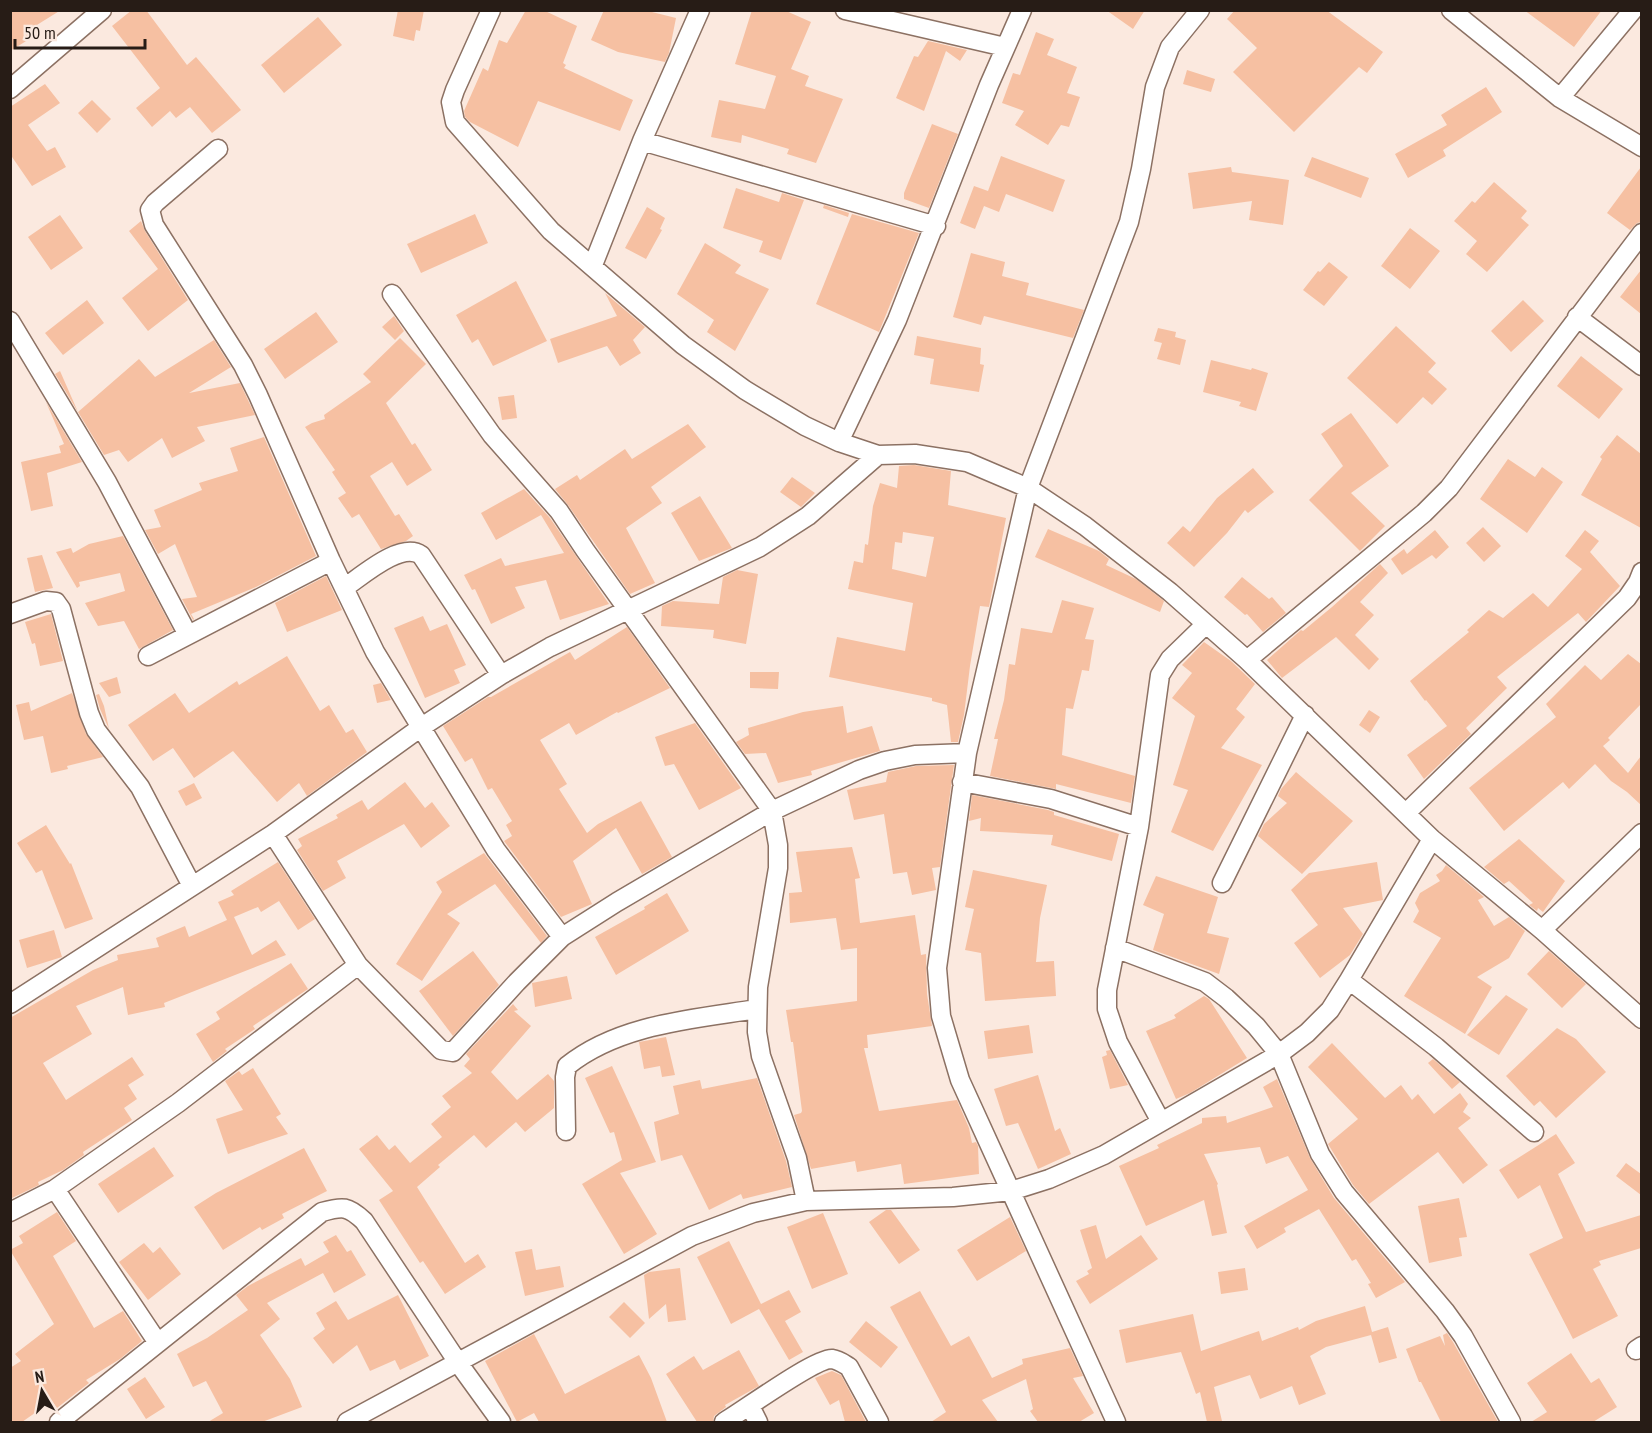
<svg xmlns="http://www.w3.org/2000/svg" width="1652" height="1433" viewBox="0 0 1652 1433" font-family="'PT Sans Narrow',sans-serif">
<rect width="100%" height="100%" fill="#fbe9df"/>
<!-- building -->
<path fill="#f6c0a2" fill-rule="evenodd" d="M10,10H61L32,28L36,35L10,51Z
M132,10H146L187,65L196,57L241,110L212,133L190,107L176,118L170,111L152,127L136,108L160,88L112,26Z
M398,10H424L420,31L416,30L414,41L393,36Z
M526,10H543L577,26L563,63L566,65L564,68L633,100L620,131L538,101L518,147L470,122L465,117L464,111L483,68L488,71L499,40L507,43Z
M604,10H644L676,18L669,53L665,62L618,52L591,40Z
M752,10H784L811,22L791,69L809,76L805,86L843,99L816,163L787,154L789,149L742,135L741,143L711,137L719,100L765,109L776,76L735,64Z
M1106,10H1145L1133,29Z
M1235,10H1326L1383,52L1367,73L1359,67L1294,132L1233,72L1257,48L1227,19Z
M1524,10H1602L1574,47Z
M318,17L342,45L284,93L261,65Z
M1036,32L1054,39L1047,55L1077,67L1067,93L1080,97L1069,127L1061,125L1048,145L1015,125L1024,111L1002,103L1013,73L1020,75Z
M928,41L967,50L960,61L946,51L924,111L896,98L914,56L918,57Z
M1187,70L1215,79L1211,92L1183,84Z
M45,84L60,103L28,125L47,151L55,147L66,167L32,186L10,154V107Z
M1486,87L1502,112L1443,150L1446,156L1408,178L1395,154L1447,125L1441,115Z
M92,100L111,119L97,133L78,113Z
M932,124L958,134L929,208L904,199V193Z
M1001,156L1065,180L1053,212L1006,194L999,212L984,206L975,229L960,223L974,186L988,191Z
M1312,157L1369,178L1361,198L1304,176Z
M1231,167L1232,172L1289,180L1283,225L1249,220L1252,201L1193,209L1188,173Z
M1641,167V222L1637,223L1630,230L1607,213Z
M1494,182L1527,211L1521,218L1529,225L1487,272L1466,254L1477,241L1454,221L1472,201L1475,203Z
M736,188L779,202L782,193L804,200L781,260L759,252L763,241L723,228Z
M824,205L849,213L848,217L823,208Z
M647,207L665,218L660,229L662,230L646,259L625,248Z
M475,214L488,243L421,273L407,244Z
M852,214L919,233L879,332L816,304Z
M60,215L83,248L51,270L28,237Z
M141,221L145,231L188,300L148,331L122,298L158,269L129,231Z
M1410,228L1440,251L1410,289L1381,266Z
M705,243L741,265L735,273L769,289L735,351L707,332L714,320L677,294Z
M971,253L1005,262L1002,276L1029,283L1026,295L1084,310L1073,338L984,316L981,325L953,317Z
M1329,262L1348,277L1324,306L1303,290L1318,271L1320,272Z
M1641,270V314L1620,297Z
M516,281L547,341L493,366L478,339L472,343L456,315Z
M605,293L645,327L633,340L641,353L620,366L607,346L558,363L550,339L617,316Z
M87,300L104,323L63,355L45,333Z
M1523,300L1544,321L1511,352L1491,331Z
M316,312L338,342L285,379L264,349Z
M394,316L404,331L395,340L382,327Z
M1396,326L1436,363L1428,372L1447,389L1432,405L1423,397L1397,424L1347,378Z
M1158,328L1176,332L1175,337L1186,340L1180,365L1157,359L1162,343L1154,341Z
M917,336L981,348L980,364L984,365L979,392L930,384L934,359L914,355Z
M400,338L426,364L386,403L412,445L415,443L432,470L407,486L392,462L370,476L395,516L399,514L413,536L406,541L381,549L359,514L352,518L338,498L346,493L332,472L335,470L305,427L312,423L325,419L324,415L371,382L363,374Z
M214,340L231,367L189,393L240,383L255,415L197,427L205,441L172,458L162,438L128,462L119,450L104,455L55,374L60,371L78,412L139,359L155,377Z
M1581,356L1623,389L1599,419L1557,386Z
M1211,360L1251,370L1252,368L1268,373L1256,411L1239,406L1241,402L1203,392Z
M514,395L517,418L502,420L498,397Z
M46,402L82,462L47,473L53,506L31,511L21,462L61,453L59,446L64,444Z
M1351,413L1389,466L1351,493L1385,526L1360,551L1309,500L1343,466L1321,434Z
M688,424L706,447L651,487L662,503L626,528L655,583L630,594L568,505L555,489L577,475L580,480L625,449L632,459Z
M1617,435L1641,454V528L1581,495L1602,459L1600,457Z
M264,437L316,556L256,587L191,614L194,619L193,620L182,599L197,597L175,544L158,554L145,530L161,527L154,510L202,490L199,483L238,471L230,448Z
M1508,459L1535,477L1542,467L1563,482L1527,533L1480,499Z
M914,465L951,471L948,505L1006,518L989,607L980,606L970,666L964,715L958,742H951L947,705L932,701V698L829,677L837,637L905,651L913,603L848,589L854,561L863,563L865,544L868,545L873,506L880,483L897,488L899,466ZM903,532L934,537L926,577L892,569L895,542L902,543Z
M1253,468L1274,492L1248,513L1245,510L1227,533L1194,567L1167,543L1183,526L1190,532L1217,498Z
M792,477L815,493L801,507L780,492Z
M524,489L550,518L609,604L560,620L546,580L515,587L525,608L491,624L475,589L472,590L464,575L501,558L505,566L564,553L541,515L496,540L481,513Z
M700,496L732,548L699,561L671,513Z
M1483,527L1501,546L1484,562L1466,543Z
M1048,529L1099,551L1109,559L1106,565L1136,579L1164,601L1160,612L1035,557Z
M1435,530L1449,547L1436,559L1432,555L1402,575L1391,559L1404,549L1407,554Z
M1585,530L1599,541L1590,552L1620,586L1586,622L1578,613L1497,677L1507,688L1466,728L1471,734L1424,779L1407,755L1447,726L1426,700L1425,701L1410,681L1469,632L1467,630L1489,610L1503,618L1533,593L1548,607L1582,569L1565,556Z
M123,536L173,630L139,649L124,621L98,626L85,603L125,591L120,573L79,582L80,586L77,588L56,552L71,548L73,553L89,544Z
M42,555L53,588L35,592L27,558Z
M1380,564L1388,573L1360,602L1374,615L1355,635L1379,659L1369,670L1336,637L1282,678L1267,660L1301,630L1303,631L1332,607Z
M737,570L758,574L746,644L713,638L714,630L661,626L662,606L673,601L719,604L723,577Z
M326,576L342,610L287,632L275,603Z
M1242,577L1269,599L1272,597L1286,613L1263,632L1247,614L1245,615L1224,597Z
M1062,600L1094,608L1085,639L1094,640L1089,671L1082,670L1073,709L1066,708L1062,755L1135,776L1131,803L1056,784V789L990,776L998,739H994L1004,700L1009,664L1015,665L1021,628L1052,633Z
M51,614L63,661L40,666L35,643L32,644L25,622Z
M423,616L430,631L447,624L466,665L454,670L460,683L425,698L394,628Z
M627,627L670,688L618,713L617,712L576,735L569,723L540,740L567,784L559,789L587,833L598,824L641,801L672,857L642,874L616,828L573,861L592,904L561,917L504,841L512,836L506,825L512,821L492,788L488,790L472,758L465,762L443,726L488,697H491L570,652L575,660Z
M1204,642L1231,661L1255,684L1236,709L1245,717L1221,748L1262,765L1213,851L1171,832L1188,790L1173,785L1195,716L1172,698L1192,673L1182,665Z
M1628,654L1641,664V704L1608,738L1610,740L1603,746L1628,773L1641,756V805L1627,792L1611,781L1595,764L1569,789L1563,782L1504,831L1469,788L1556,717L1546,704L1585,665L1601,680Z
M287,656L320,711L329,705L346,733L353,729L367,752L307,796L299,783L277,802L233,751L194,778L173,748L153,761L128,725L175,693L189,713L237,681L239,685Z
M750,672H779L778,689L750,688Z
M117,677L121,693L109,697L99,683Z
M381,683L391,700L377,703L373,685Z
M72,693L86,734L103,757L67,766L68,769L51,773L43,736L24,740L16,705L29,702L31,711Z
M99,694L104,706L109,729L100,709L96,695Z
M843,706L847,733L872,726L880,751L811,771L812,775L778,783L766,753L745,754L736,742L749,735L748,728L803,712Z
M1369,710L1380,717L1370,733L1359,725Z
M695,723L741,788L699,810L674,764L665,766L655,737Z
M954,765L940,867L932,868L936,890L912,895L907,872L893,874L884,814L854,820L847,790L886,782L888,772L916,766Z
M1296,772L1353,821L1302,874L1258,836L1264,824L1287,803L1278,796L1281,789Z
M405,782L425,808L432,802L450,826L421,848L404,824L337,861L346,878L323,891L297,850L302,846L298,839L338,818L336,815L362,800L368,810Z
M194,783L202,798L186,806L178,791Z
M972,795L1048,810L1054,812V815L1119,834L1112,861L1051,845L1053,835L980,831L981,818L969,821Z
M46,825L70,864L71,863L93,919L65,929L42,870L36,873L17,843Z
M1519,839L1565,881L1543,912L1538,908L1537,911L1529,905L1533,903L1509,881L1504,884L1484,867Z
M852,847L860,878L855,879L860,923L915,915L921,955L926,954L927,994L932,1026L867,1035L868,1048H864L879,1111L957,1100L969,1128L972,1143L976,1142L978,1146L979,1174L904,1184L901,1164L857,1172L855,1161L811,1169L794,1115L801,1113L802,1111L793,1042H791L786,1010L857,1001V948L841,950L836,918L790,923L789,893L802,892L796,852Z
M484,853L547,936L541,943L495,884L447,914L460,923L422,981L396,964L442,892L436,882Z
M278,862L315,919L298,930L279,901L261,912L258,907L234,917L252,955L276,940L286,955L164,1003L165,1007L128,1015L123,987L76,1006L92,1034L43,1063L66,1100L132,1057L144,1075L128,1085L137,1099L124,1108L132,1120L83,1152L84,1155L63,1170L38,1182L39,1185L10,1199V1018L93,970L118,960L117,955L159,947L156,938L185,926L189,937L227,920L218,902L234,895L231,891Z
M1377,862L1383,900L1343,908L1363,934L1350,955L1320,978L1294,943L1318,925L1291,890L1309,873Z
M1446,865L1484,897L1478,900L1494,926L1509,917L1525,931L1509,958L1477,977L1492,987L1465,1034L1404,996L1441,938L1413,922L1419,911L1415,903L1420,893L1440,881L1436,875L1442,871Z
M973,870L1047,885L1040,918L1036,962L1054,961L1056,996L985,1001L981,953L965,950L974,909L965,907Z
M1156,876L1218,897L1207,933L1229,938L1219,974L1153,950L1164,914L1143,905Z
M667,893L689,931L616,975L595,937L645,909L644,907Z
M54,930L62,957L27,968L19,940Z
M473,951L499,985L453,1036L419,991Z
M1549,951L1586,984L1562,1008L1527,974Z
M291,963L308,989L253,1026L255,1029L225,1049L227,1051L213,1062L196,1034L220,1019L216,1012Z
M567,976L572,999L535,1007L532,983Z
M1506,995L1528,1009L1499,1055L1467,1035Z
M1204,996L1209,999L1247,1058L1190,1093L1176,1099L1146,1031L1176,1018L1174,1015Z
M513,1004L518,1010L514,1011L531,1026L491,1072L517,1100L548,1074L554,1081V1108L525,1132L516,1122L486,1148L474,1135L438,1165L440,1167L417,1187L465,1263L478,1254L486,1267L445,1294L423,1261L420,1263L379,1200L393,1191L359,1149L377,1135L389,1150L395,1145L410,1163L442,1137L431,1124L451,1107L442,1096L472,1073L464,1066L470,1059L466,1054Z
M1029,1025L1033,1053L988,1059L984,1031Z
M1557,1028L1576,1039L1606,1072L1556,1118L1540,1101L1534,1106L1506,1076Z
M666,1037L675,1075L662,1077L660,1066L644,1069L639,1042Z
M1332,1043L1385,1098L1401,1085L1412,1100L1418,1094L1434,1114L1460,1093L1468,1104L1463,1112L1471,1118L1458,1128L1488,1165L1463,1184L1438,1152L1369,1204L1353,1185L1328,1144L1358,1119L1308,1067Z
M1110,1050L1128,1085L1110,1089L1102,1057L1107,1055L1106,1051Z
M1433,1059L1460,1082L1452,1089L1428,1063Z
M612,1066L656,1162L620,1173L657,1234L624,1254L582,1184L622,1160L614,1132L610,1133L585,1078Z
M253,1068L281,1114L276,1117L288,1134L228,1154L216,1119L243,1110L225,1081L239,1071L242,1075Z
M1038,1075L1055,1131L1060,1128L1071,1154L1038,1169L1018,1123L1006,1126L994,1089Z
M757,1078L786,1161L792,1187L743,1199L741,1194L709,1210L682,1155L661,1161L654,1122L679,1114L673,1086L700,1080L702,1089Z
M1277,1079L1310,1158L1334,1198L1405,1282L1376,1298L1368,1284L1371,1283L1356,1259L1352,1261L1319,1209L1284,1228L1286,1232L1257,1249L1244,1226L1308,1190L1288,1156L1266,1164L1260,1147L1204,1154L1218,1184L1217,1185L1227,1233L1212,1236L1204,1200L1146,1226L1119,1166L1159,1148L1157,1145L1202,1123V1118L1226,1116L1227,1123L1273,1107L1263,1087Z
M1556,1134L1575,1163L1558,1174L1586,1232L1641,1215V1248L1599,1261L1601,1265L1593,1269L1618,1316L1573,1339L1529,1254L1563,1238L1540,1185L1518,1199L1499,1170Z
M154,1147L174,1176L118,1213L98,1184Z
M304,1148L327,1191L282,1214L284,1218L262,1230L260,1227L223,1250L194,1207L216,1193Z
M1626,1163L1641,1174V1195L1616,1176Z
M1459,1198L1467,1237L1459,1238L1462,1256L1429,1263L1418,1206Z
M886,1210H891L920,1250L899,1264L869,1222Z
M57,1212L76,1241L53,1256L94,1328L123,1311L142,1341L120,1359L86,1380L89,1383L57,1408L52,1401L22,1422H10V1368L21,1361L15,1354L54,1324L10,1250L23,1243L19,1236Z
M823,1213L848,1274L812,1289L787,1227Z
M1010,1217L1026,1251L977,1281L957,1250Z
M1096,1225L1106,1259L1141,1235L1158,1259L1090,1304L1076,1281L1089,1274L1087,1271L1092,1268L1080,1230Z
M336,1235L347,1252L351,1250L366,1275L334,1293L323,1273L267,1303L280,1319L260,1335L290,1379L302,1407L262,1422H208L223,1413L206,1381L193,1387L177,1354L207,1338L248,1310L236,1295L248,1286L301,1258L305,1266L329,1252L323,1242Z
M729,1241L761,1304L789,1290L801,1312L785,1321L803,1352L789,1360L759,1309L731,1324L697,1257Z
M144,1243L153,1253L160,1247L181,1274L148,1300L119,1262Z
M532,1249L536,1270L560,1266L564,1287L525,1296L515,1252Z
M680,1268L686,1320L668,1322L666,1304L649,1319L644,1275L649,1272Z
M1245,1268L1248,1290L1221,1294L1218,1272Z
M920,1291L951,1346L969,1336L992,1378L1023,1364L1022,1359L1070,1348L1083,1376L1073,1378L1094,1413L1079,1422H1038L1030,1411L1033,1409L1026,1379L982,1400L998,1422H931L946,1412L890,1307Z
M398,1295L429,1356L400,1370L395,1360L370,1371L357,1345L333,1364L313,1338L325,1329L316,1313L336,1301L348,1320Z
M624,1302L645,1323L630,1338L609,1317Z
M1365,1306L1372,1332L1388,1327L1397,1358L1379,1363L1371,1335L1326,1347L1310,1356L1326,1394L1299,1405L1292,1386L1260,1399L1250,1375L1214,1387L1222,1421L1215,1422H1207L1200,1392L1196,1394L1181,1352L1126,1363L1119,1330L1193,1314L1201,1351L1259,1331L1262,1341L1298,1327L1299,1330L1316,1321Z
M866,1321L898,1347L881,1368L849,1342Z
M1447,1333L1453,1342L1498,1422H1441L1421,1382H1419L1406,1349L1440,1336L1445,1346L1443,1335Z
M534,1334L565,1394L639,1355L651,1378L667,1422H539L534,1413L517,1422L485,1361Z
M739,1350L759,1386L725,1405L726,1407L714,1416L713,1422H697L666,1374L694,1356L703,1370Z
M1571,1353L1591,1383L1599,1378L1617,1407L1593,1422H1531L1547,1412L1527,1383Z
M832,1371L841,1375L866,1422H845L839,1400L830,1405L815,1378Z
M145,1377L165,1407L146,1419L127,1389Z"/>
<g fill="none" stroke-linecap="round" stroke-linejoin="round">
<defs>
<path id="street" d="M491,10L455,90L451,102L455,122L551,231L683,345L745,390L805,426L839,442L878,455L915,454L967,462L1028,488L1085,526L1170,592L1247,660L1432,839L1542,930L1642,1019
M845,10L1005,47
M1451,10L1560,98L1642,147
M10,89L102,10
M1560,98L1633,10
M642,141L936,226
M218,149L155,203L150,210L154,225L243,365L258,395L331,561L375,652L496,850L562,937
M593,265L642,141L700,10
M392,294L492,435L559,511L585,550L772,811L778,845V868L758,987L757,1032L761,1056L797,1158L806,1201
M1577,317L1642,366
M10,321L107,482L188,635
M839,442L897,320L989,85L1022,10
M344,588C362,576 401,541 421,555L501,675
M10,614L46,601L56,602L61,609L89,713L96,730L140,787L192,886
M148,656L331,561
M1247,660L1424,513L1449,488L1642,233
M962,782L1051,799L1139,827
M1406,813L1627,598L1638,582L1642,572
M273,834L358,965L441,1050L453,1052L517,982L562,937L617,902L772,811L859,770L885,761L915,755L967,753
M1222,883L1305,715
M1542,930L1642,833
M1115,948L1205,982L1226,998L1256,1026L1279,1054L1320,1154L1344,1192L1445,1311L1463,1336L1511,1422
M1349,980L1436,1047L1534,1132
M10,1004L273,834L420,728L501,675L550,647L760,547L808,516L878,455
M1161,1122L1118,1042L1107,1009V990L1139,827L1160,675L1170,659L1206,624
M566,1131L565,1077L567,1066C619,1024 694,1019 757,1009
M55,1189L158,1343
M10,1212L55,1189L178,1103L358,965
M1636,1350L1642,1346
M750,1406L758,1422
M59,1422L322,1212C343,1206 348,1206 364,1221L459,1364L501,1422
M347,1422L692,1236L753,1213L806,1201L953,1197L1011,1191L1049,1179L1104,1155L1279,1054L1307,1033L1330,1010L1349,980L1432,839
M724,1422C743,1411 815,1358 832,1359C839,1360 844,1364 849,1367L879,1422
M1116,1422L960,1080L941,1016L937,968L967,753L1028,488L1129,222L1141,169L1155,87L1170,47L1200,10"/>
</defs>
<!-- street casing -->
<use href="#street" stroke="#8c7163" stroke-width="21"/>
<!-- street -->
<use href="#street" stroke="#fff" stroke-width="18"/>
</g>
<!-- border -->
<rect width="1652" height="1433" fill="none" stroke="#271c16" stroke-width="24"/>
<!-- north arrow -->
<g transform="translate(42 1391) rotate(350)" stroke="#fbe9df" stroke-width="4.5" paint-order="stroke">
<path d="M0-4.5L10 22L0 15L-10 22Z" fill="#271c16"/>
<text y="-9" font-size="16" font-weight="bold" text-anchor="middle" fill="#271c16">N</text>
</g>
<!-- scale -->
<path d="M15 39v9h130v-9" fill="none" stroke="#271c16" stroke-width="3"/>
<text x="24" y="39" font-size="18" fill="#271c16" stroke="#fbe9df" stroke-width="4.5" paint-order="stroke">50 m</text>
</svg>
